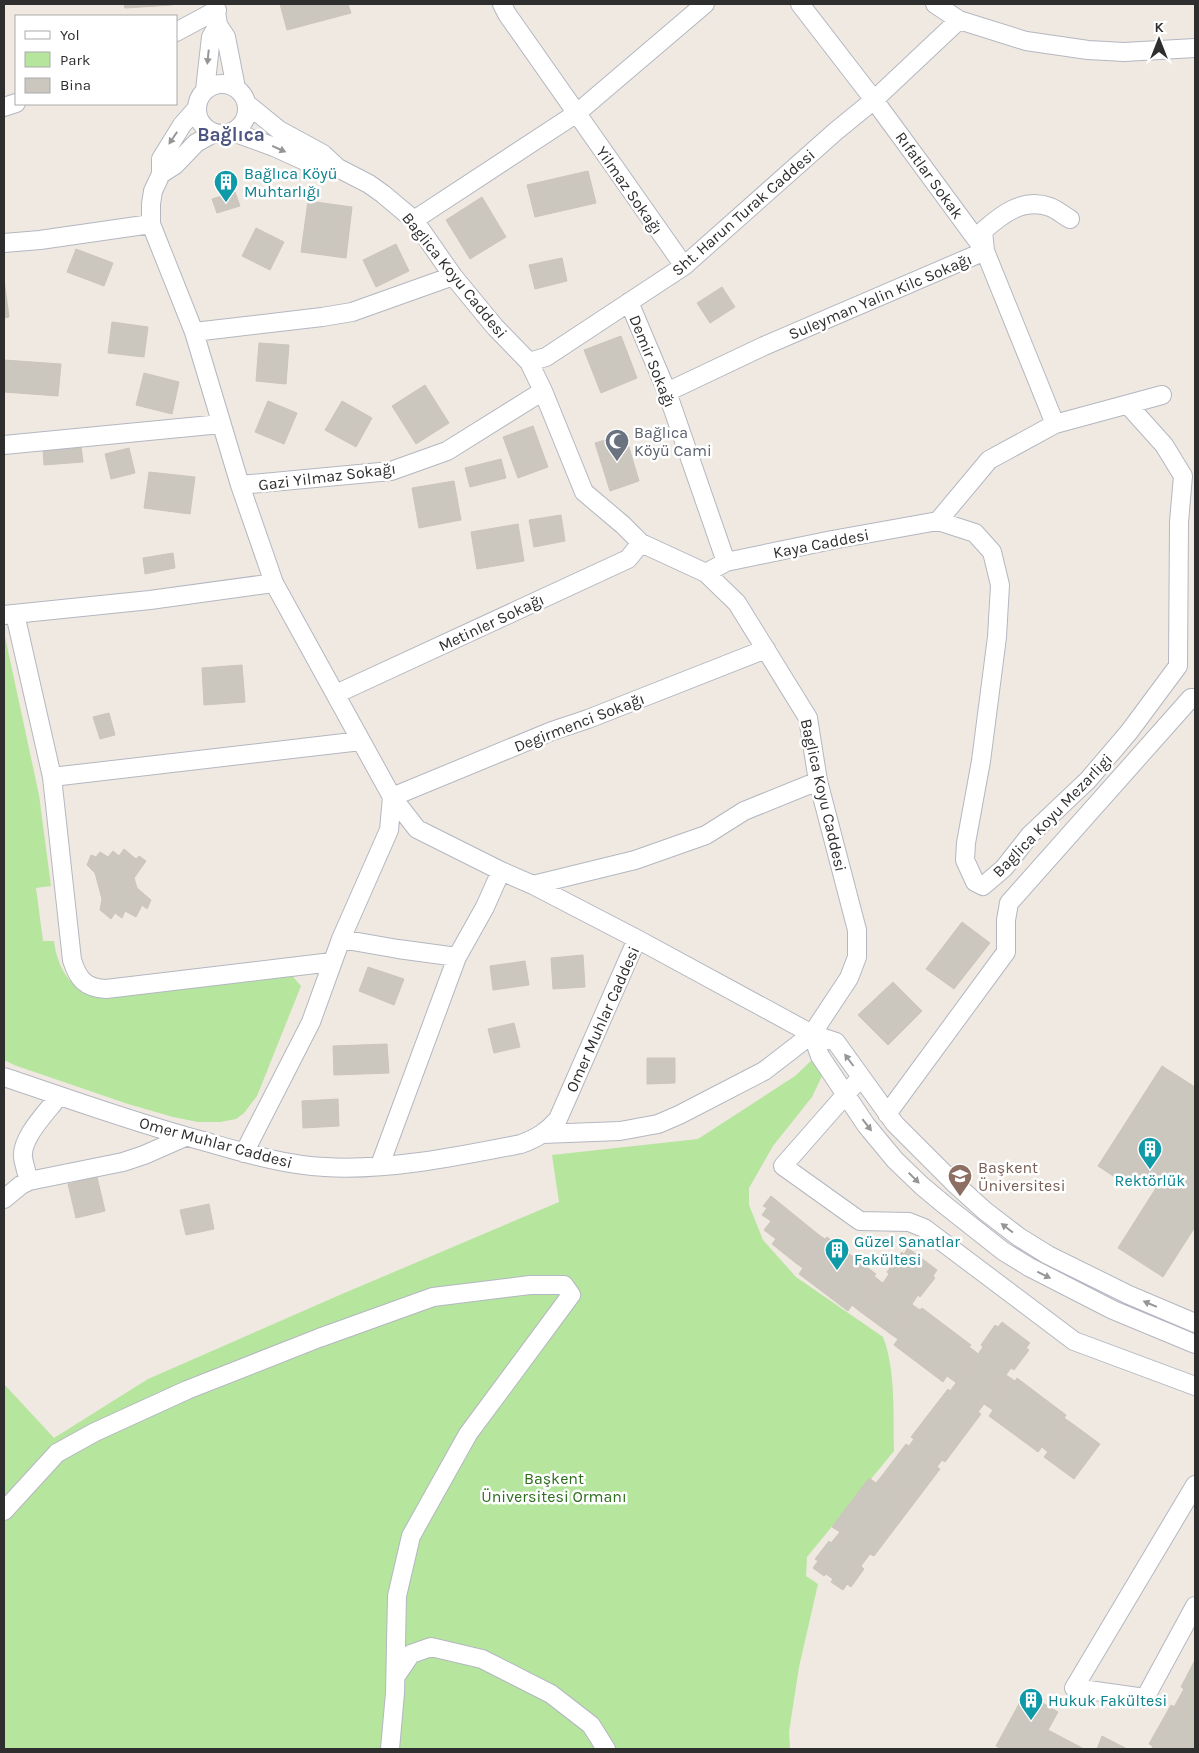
<svg xmlns="http://www.w3.org/2000/svg" width="1199" height="1753" viewBox="0 0 1199 1753" font-family="Karla,sans-serif">
<rect width="100%" height="100%" fill="#efe9e1"/>
<!-- green -->
<path fill="#b6e59e" d="M4,632L39,795L51,886L36,888L43,941H54C57,965 68,987 92,995L289,972L301,986L257,1096L244,1113L236,1119L220,1122H198L173,1117L128,1104L14,1065L4,1060Z
M812,1060L819,1068L822,1076L812,1097L773,1146L749,1188V1205L763,1240L796,1277L883,1337C896,1370 893,1415 894,1451L807,1557L806,1576L818,1584L799,1667L789,1732L790,1749H4V1384L54,1438L148,1379L342,1294L559,1202L552,1155L698,1139L795,1076Z"/>
<!-- building -->
<path fill="#cbc7bf" stroke="#cbc5ba" d="M124,4H172V5L125,8Z
M280,4H348L351,13L287,30Z
M588,171L596,203L535,217L527,185Z
M235,192L240,206L217,213L212,199Z
M482,197L506,237L470,259L446,220Z
M308,201L352,207L346,258L301,252Z
M256,228L284,242L270,270L242,256Z
M396,244L409,271L376,287L363,260Z
M76,249L113,263L104,286L67,272Z
M562,258L567,281L535,289L529,265Z
M4,279L9,317L4,318Z
M722,287L735,307L710,323L697,303Z
M112,322L148,327L144,357L108,353Z
M621,336L637,378L601,393L584,350Z
M259,343L289,345L286,384L256,381Z
M4,360L61,364L58,396L4,392Z
M144,373L179,382L172,414L136,405Z
M425,385L449,423L416,444L392,406Z
M268,401L297,413L284,444L255,432Z
M342,401L372,418L356,447L325,430Z
M533,426L548,467L518,478L503,437Z
M625,434L639,481L610,491L595,443Z
M81,446L83,462L44,465L43,449Z
M129,448L135,473L111,479L105,454Z
M501,459L506,478L470,487L465,468Z
M149,472L195,477L190,514L144,508Z
M454,481L461,520L419,528L412,488Z
M561,515L565,541L534,547L529,520Z
M518,524L524,561L477,569L471,532Z
M173,553L175,568L145,574L143,558Z
M242,665L245,702L204,705L202,668Z
M109,713L115,735L100,739L93,717Z
M124,849L136,859L139,856L146,861L134,878L137,888L151,900L147,909L142,905L136,917L125,911L122,918L115,913L111,919L100,910L102,899L95,873L87,865L91,855L96,857L100,852L108,857L113,851L119,856Z
M962,922L990,943L954,989L926,969Z
M583,955L585,987L553,989L551,958Z
M525,961L529,985L493,990L490,966Z
M368,967L404,979L394,1005L359,991Z
M893,982L922,1011L888,1045L858,1015Z
M514,1023L520,1047L494,1053L488,1029Z
M387,1044L389,1073L334,1075L333,1046Z
M647,1058H675V1083L647,1084Z
M1162,1066L1195,1087V1227L1163,1277L1118,1248L1156,1188L1134,1174L1127,1185L1098,1166Z
M338,1099L339,1126L303,1128L302,1101Z
M97,1177L105,1211L76,1218L68,1184Z
M771,1196L819,1235L797,1264L772,1244L776,1239L764,1230L771,1221L762,1215L767,1208L763,1206Z
M209,1204L214,1229L186,1235L180,1210Z
M819,1235L825,1239L827,1237L876,1274L874,1276L880,1281L858,1310L852,1305L848,1311L799,1274L803,1268L797,1264Z
M908,1248L937,1270L933,1276L935,1278L920,1297L918,1295L912,1304L914,1306L892,1335L858,1310L880,1281L883,1283L889,1274L887,1272L902,1252L904,1254Z
M914,1306L920,1310L922,1308L971,1345L969,1347L976,1352L954,1381L947,1376L943,1382L894,1345L898,1339L892,1335Z
M1002,1322L1030,1343L1026,1348L1029,1350L1014,1370L1011,1368L1006,1375L1009,1377L987,1406L984,1404L978,1412L981,1414L945,1462L942,1460L937,1467L940,1469L915,1502L881,1477L906,1444L909,1446L914,1439L911,1437L948,1389L950,1391L956,1383L954,1381L976,1352L978,1354L983,1347L981,1345L995,1325L998,1327Z
M1009,1377L1015,1381L1017,1378L1066,1415L1064,1418L1070,1422L1048,1452L1042,1447L1038,1452L989,1416L993,1410L987,1406Z
M1070,1422L1100,1444L1074,1479L1044,1457Z
M881,1477L915,1502L874,1556L870,1554L861,1566L864,1569L851,1587L847,1584L843,1590L831,1582L833,1579L826,1574L824,1576L813,1568L818,1561L815,1559L829,1541L831,1543L840,1532L832,1527L869,1478L876,1483Z
M1195,1660V1718L1174,1707L1184,1689L1181,1687Z
M1025,1693L1058,1712L1048,1730L1084,1749H1002L996,1746Z
M1171,1705L1195,1718V1749H1151L1153,1746L1149,1744Z
M1102,1736L1127,1749H1097Z"/>
<g fill="none" stroke-linecap="round" stroke-linejoin="round">
<defs>
<path id="minor" d="M215,4L218,25L226,37L236,88
M502,4L507,14L684,266
M800,4L874,100L985,251L1055,424
M935,4L959,20L1026,41L1088,50L1124,52L1195,48
M176,32L217,10
M197 109a25 25 0 1 1 50 0a25 25 0 1 1-50 0Z
M205,90L211,37L218,25
M247,104L279,130L323,154L338,168L369,184L383,194L414,220L453,276L495,327L529,362L543,391L584,492L623,525L641,543L706,573L737,603L808,718L818,781L857,930V957L849,978L812,1034L764,1071L679,1115L658,1124L620,1131L542,1134
M4,107L16,103
M197,108L182,125L161,159V174L153,191L151,204V224L194,332L240,485L274,583L392,797L417,829L501,871L533,885L637,939L812,1034L836,1042L895,1124L954,1183L985,1211L1019,1237L1048,1255L1129,1295L1195,1323
M233,132L274,147L318,167L338,168
M161,174L175,165L196,143L214,133
M414,220L577,113L705,4
M4,243L40,240L151,224
M629,302L667,392L726,562
M194,332L322,317L352,312L453,276
M529,362L546,357L684,266L836,131L874,100L959,20
M667,392L764,346L985,251L983,231C1001,215 1023,197 1050,207C1056,209 1063,215 1070,219
M4,445L221,424
M240,485L391,471L447,451L543,391
M938,521L989,460L1055,424L1162,395
M706,573L726,562L832,540L938,521L975,533L992,552L1000,585L997,637L981,761L966,843L965,860L975,882L983,886L1004,868L1030,835L1088,780L1129,732L1178,666L1179,522L1183,476L1164,445L1128,405
M15,614L52,777L72,960C78,979 85,988 106,989L332,962
M4,615L150,600L274,583
M336,694L628,559L641,543
M52,777L361,741
M533,885L635,860L706,835L744,811L818,781
M341,939L398,949L457,957L485,907L501,871
M812,1034L820,1056L866,1125L895,1160L922,1186L946,1206L1003,1251L1029,1267L1113,1310L1195,1344
M4,1077C70,1099 135,1123 203,1141C242,1152 283,1165 325,1167C387,1171 460,1156 521,1144C537,1138 547,1132 558,1119L637,939
M861,1077L783,1166L860,1221L909,1222L924,1228L1074,1341L1195,1386
M887,1114L1006,952V920L1009,903L1191,698H1195
M244,1153L311,1022L341,939L389,830L392,797L552,731L588,719L766,649
M380,1165L457,957
M29,1181C27,1173 24,1165 23,1157C21,1137 48,1111 59,1096
M4,1199L21,1185L29,1181L123,1162L144,1155L185,1137
M1195,1485L1074,1688L1145,1698L1195,1606
M4,1511L57,1453L95,1432L187,1390L319,1338L433,1297L530,1285H564L571,1295L468,1434L411,1536L397,1596L395,1693L390,1749
M396,1676L411,1654L431,1647L482,1659L551,1694L591,1725L606,1749"/>
</defs>
<!-- minor casing -->
<use href="#minor" stroke="#b4b7c1" stroke-width="20"/>
<!-- minor -->
<use href="#minor" stroke="#fff" stroke-width="18"/>
</g>
<!-- one-way arrows -->
<defs><path id="oneway-solid" d="M-6-.8H1V-3.2L6.5 0L1 3.2V.8H-6Z" transform="scale(1.25)"/></defs>
<g fill="#969696">
<use href="#oneway-solid" transform="translate(208 57) rotate(96)"/>
<use href="#oneway-solid" transform="translate(173 138) rotate(124)"/>
<use href="#oneway-solid" transform="translate(279 149) rotate(24)"/>
<use href="#oneway-solid" transform="translate(849 1060) rotate(-127)"/>
<use href="#oneway-solid" transform="translate(867 1125) rotate(52)"/>
<use href="#oneway-solid" transform="translate(914 1178) rotate(45)"/>
<use href="#oneway-solid" transform="translate(1007 1228) rotate(-143)"/>
<use href="#oneway-solid" transform="translate(1044 1275) rotate(26)"/>
<use href="#oneway-solid" transform="translate(1150 1304) rotate(-157)"/>
</g>
<!-- icons -->
<defs>
<symbol id="building-pin" viewBox="-11 -11 22 30"><path d="M0 17L-7.5 6A9.5 9.5 0 1 1 7.5 6Z" fill="#0f9aa8" stroke="#fff"/><path d="M-4-6H4V6H1V3H-1V6H-4ZM-2.5-4.3h1.7v1.8h-1.7ZM.8-4.3h1.7v1.8H.8ZM-2.5-1h1.7V.8h-1.7ZM.8-1h1.7V.8H.8Z" fill="#fff"/></symbol>
<symbol id="mosque-pin" viewBox="-11 -11 22 30"><path d="M0 17L-7.5 6A9.5 9.5 0 1 1 7.5 6Z" fill="#6b7280" stroke="#fff"/><path d="M3.5-4.9A6 6 0 1 0 3.5 4.9A5 5 0 1 1 3.5-4.9Z" fill="#fff"/></symbol>
<symbol id="university-pin" viewBox="-11 -11 22 30"><path d="M0 17L-7.5 6A9.5 9.5 0 1 1 7.5 6Z" fill="#8d6e63" stroke="#fff"/><path d="M0-5L7-2L0 1L-7-2ZM-4 1L0 2.5L4 1V4Q0 6-4 4Z" fill="#fff"/></symbol>
</defs>
<g fill-rule="evenodd">
<use href="#building-pin" x="212" y="168" width="28" height="38"/>
<use href="#mosque-pin" x="603" y="427" width="28" height="38"/>
<use href="#building-pin" x="1136" y="1135" width="28" height="38"/>
<use href="#university-pin" x="946" y="1162" width="28" height="38"/>
<use href="#building-pin" x="823" y="1236" width="28" height="38"/>
<use href="#building-pin" x="1017" y="1686" width="28" height="38"/>
</g>
<g text-anchor="middle" stroke-width="5" stroke-linejoin="round" paint-order="stroke">
<!-- culture labels -->
<g font-size="16" fill="#0d838f" stroke="#fff" text-anchor="start">
<text x="244" y="179">Bağlıca Köyü<tspan x="244" dy="18">Muhtarlığı</tspan></text>
<text x="1150" y="1186" text-anchor="middle">Rektörlük</text>
<text x="854" y="1247">Güzel Sanatlar<tspan x="854" dy="18">Fakültesi</tspan></text>
<text x="1048" y="1706">Hukuk Fakültesi</text>
</g>
<!-- street labels -->
<g font-size="16" fill="#2e2e2e" stroke="#fff">
<text transform="translate(930 175) rotate(54)" y="6">Rıfatlar Sokak</text>
<text transform="translate(630 190) rotate(55)" y="6">Yilmaz Sokağı</text>
<text transform="translate(743 212) rotate(-41)" y="6">Sht. Harun Turak Caddesi</text>
<text transform="translate(455 275) rotate(51)" y="6">Baglica Koyu Caddesi</text>
<text transform="translate(880 296) rotate(-23)" y="6">Suleyman Yalin Kilc Sokağı</text>
<text transform="translate(653 361) rotate(68)" y="6">Demir Sokağı</text>
<text transform="translate(327 476) rotate(-7)" y="6">Gazi Yilmaz Sokağı</text>
<text transform="translate(821 543) rotate(-11)" y="6">Kaya Caddesi</text>
<text transform="translate(491 622) rotate(-25)" y="6">Metinler Sokağı</text>
<text transform="translate(579 722) rotate(-21)" y="6">Degirmenci Sokağı</text>
<text transform="translate(824 795) rotate(77)" y="6">Baglica Koyu Caddesi</text>
<text transform="translate(1052 815) rotate(-46)" y="6">Baglica Koyu Mezarligi</text>
<text transform="translate(602 1019) rotate(-66)" y="6">Omer Muhlar Caddesi</text>
<text transform="translate(216 1142) rotate(15)" y="6">Omer Muhlar Caddesi</text>
</g>
<!-- worship labels -->
<g font-size="16" fill="#5b616d" stroke="#fff" text-anchor="start">
<text x="634" y="438">Bağlıca<tspan x="634" dy="18">Köyü Cami</tspan></text>
</g>
<!-- education labels -->
<g font-size="16" fill="#785e54" stroke="#fff" text-anchor="start">
<text x="978" y="1173">Başkent<tspan x="978" dy="18">Üniversitesi</tspan></text>
</g>
<!-- park labels -->
<g font-size="16" fill="#2c6e1b" stroke="#fff">
<text x="554" y="1484">Başkent<tspan x="554" dy="18">Üniversitesi Ormanı</tspan></text>
</g>
<!-- quarter labels -->
<g font-size="19" font-weight="bold" fill="#4d5680" stroke="#fff">
<text x="231" y="141">Bağlıca</text>
</g>
</g>
<!-- border -->
<rect width="1199" height="1753" fill="none" stroke="#2e2e2e" stroke-width="10"/>
<!-- legend -->
<rect x="15" y="15" width="162" height="90" fill="#ffffff" stroke="#ababab"/>
<rect x="25" y="31" width="25" height="8" fill="#ffffff" stroke="#ababab"/>
<text x="60" y="40" font-size="15" fill="#2e2e2e">Yol</text>
<rect x="25" y="52" width="25" height="15" fill="#b6e59e" stroke="#ababab"/>
<text x="60" y="65" font-size="15" fill="#2e2e2e">Park</text>
<rect x="25" y="78" width="25" height="15" fill="#cbc7bf" stroke="#ababab"/>
<text x="60" y="90" font-size="15" fill="#2e2e2e">Bina</text>
<!-- north arrow -->
<g transform="translate(1159 40)" stroke="#ffffff" stroke-width="4" paint-order="stroke">
<path d="M0-4L9 19L0 12L-9 19Z" fill="#2e2e2e"/>
<text y="-8" font-size="14" font-weight="bold" text-anchor="middle" fill="#2e2e2e">K</text>
</g>
</svg>
